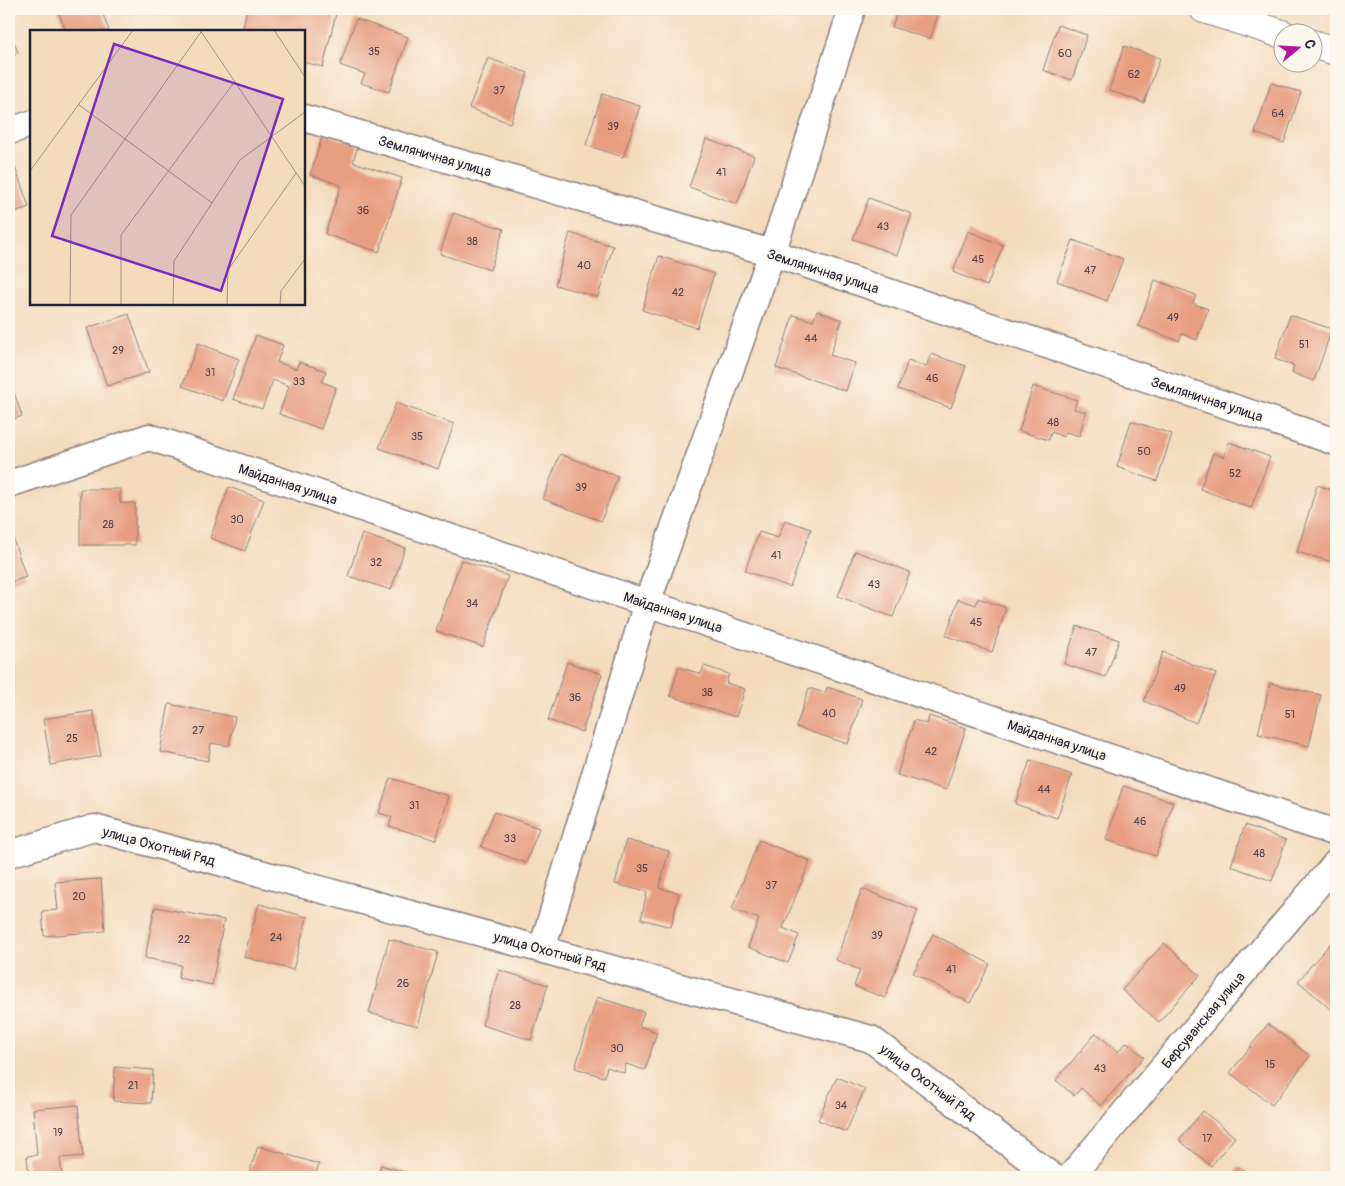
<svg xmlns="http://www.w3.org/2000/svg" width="1345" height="1186" viewBox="0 0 1345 1186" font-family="Pangolin,sans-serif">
<rect width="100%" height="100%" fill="#fbf7ec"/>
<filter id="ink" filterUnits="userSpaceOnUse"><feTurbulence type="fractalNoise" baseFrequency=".02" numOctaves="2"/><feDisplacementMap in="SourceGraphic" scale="10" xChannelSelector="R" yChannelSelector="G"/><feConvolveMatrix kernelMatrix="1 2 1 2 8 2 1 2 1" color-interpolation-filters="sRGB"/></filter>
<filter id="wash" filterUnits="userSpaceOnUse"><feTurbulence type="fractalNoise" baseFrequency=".0096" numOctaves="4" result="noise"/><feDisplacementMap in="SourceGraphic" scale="20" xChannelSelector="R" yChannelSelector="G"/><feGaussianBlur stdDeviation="1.12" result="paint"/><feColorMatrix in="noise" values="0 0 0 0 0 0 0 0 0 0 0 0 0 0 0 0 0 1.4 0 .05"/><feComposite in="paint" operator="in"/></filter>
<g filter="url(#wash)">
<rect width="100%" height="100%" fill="#f3dbbc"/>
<g id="blocks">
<!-- building -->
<path fill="#e79d80" d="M57,9H101L109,31H66Z
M247,9H337L323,67L304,62V31H242Z
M898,9H940L930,39L892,27Z
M356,19L408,37L389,92L361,83L365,74L340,65Z
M1058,25L1087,35L1072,80L1043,70Z
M9,28L18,53L9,56Z
M1124,46L1160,58L1144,103L1109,90Z
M488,58L528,73L510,123L469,108Z
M1271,83L1301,92L1284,143L1255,133Z
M602,94L640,106L623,157L586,145Z
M323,134L358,145L353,162L402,178L379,252L325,234L341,185L310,175Z
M706,139L754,156L737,204L689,187Z
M15,167L29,207L9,214V169Z
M869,198L912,214L897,255L853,239Z
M453,213L504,229L490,270L440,254Z
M968,231L1003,245L987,286L953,272Z
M570,233L613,246L598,297L555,285Z
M1073,240L1123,259L1107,301L1057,281Z
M659,256L714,274L697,328L642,310Z
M1155,280L1196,295L1193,303L1208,309L1197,340L1182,334L1179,341L1138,326Z
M817,311L842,320L830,355L855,363L846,391L776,368L793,315L813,321Z
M129,314L149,372L107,386L87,328Z
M1290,315L1332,329L1314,381L1292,373L1294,366L1275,359Z
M256,335L283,345L277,362L296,369L299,362L326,371L322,382L336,387L321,429L279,414L289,386L273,380L262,409L233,399Z
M198,343L239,359L223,401L182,386Z
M931,354L966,366L951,408L898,389L908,360L926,367Z
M9,378L22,416L9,421Z
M1033,386L1077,400L1074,409L1086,412L1079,436L1066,432L1064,437L1051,432L1049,440L1019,431Z
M396,403L454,424L438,469L379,448Z
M1131,421L1172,434L1157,481L1117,467Z
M1229,442L1270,457L1251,508L1200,489L1213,453L1224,457Z
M560,454L618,476L601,521L543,499Z
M1317,485L1336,491L1334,530H1336V563L1297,552Z
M229,487L264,500L245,551L210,538Z
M80,489H120V503H135V545H80Z
M785,520L811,529L790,587L745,571L759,532L778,538Z
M11,533L26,577L9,583V534Z
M362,534L405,548L391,590L348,576Z
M855,551L910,572L893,617L838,596Z
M461,560L508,576L483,647L436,631Z
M978,598L1006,608L992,652L946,636L958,599L976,605Z
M1077,626L1119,640L1106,677L1064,664Z
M1163,652L1216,674L1196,723L1144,701Z
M567,662L602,674L582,732L548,720Z
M704,666L729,674L726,683L745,689L736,717L670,696L679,667L701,674Z
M1270,683L1321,695L1309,746L1258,734Z
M827,687L862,699L848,744L796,727L809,688L825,693Z
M169,704L235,717L229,746L211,743L208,761L160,752Z
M93,711L101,756L51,765L43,719Z
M929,716L966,728L946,790L897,775L914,720L927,724Z
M1030,760L1072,775L1057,818L1015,804Z
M390,778L449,796L436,840L389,826L392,817L379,813Z
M1123,786L1173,802L1156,856L1106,840Z
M494,812L539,828L526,863L481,847Z
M1245,825L1286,840L1272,881L1231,866Z
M626,840L669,851L659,888L679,893L671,927L641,919L647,892L615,884Z
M759,840L810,861L783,928L799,935L788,963L748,947L759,919L732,909Z
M101,879L105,931L44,936L42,911L58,910L55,882Z
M862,889L918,910L885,998L854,986L860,970L836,960Z
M259,904L307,917L293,970L244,957Z
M155,907L224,920L212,985L178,978L181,965L145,958Z
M933,934L990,964L970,1003L913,973Z
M1335,938L1336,939V1014L1298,981Z
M389,939L438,952L418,1026L369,1013Z
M1164,943L1200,975L1159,1022L1122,990Z
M499,970L548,985L531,1040L482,1025Z
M597,997L644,1012L639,1026L657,1032L645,1070L626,1064L624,1073L607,1067L604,1077L575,1068Z
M1268,1024L1310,1056L1272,1105L1230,1073Z
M1096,1033L1118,1052L1127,1042L1144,1057L1101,1106L1081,1088L1074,1096L1056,1080Z
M115,1067L153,1070L151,1103L113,1101Z
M837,1077L865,1089L846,1132L818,1120Z
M78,1105L83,1156L60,1158L62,1177H29L27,1156L37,1155L33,1109Z
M1203,1111L1235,1137L1211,1166L1179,1140Z
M258,1146L319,1164L315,1177H248Z
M381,1165L421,1177H378Z
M1239,1167L1253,1177H1232Z"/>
</g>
</g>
<g filter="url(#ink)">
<use href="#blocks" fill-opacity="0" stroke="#8a7e7c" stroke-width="1"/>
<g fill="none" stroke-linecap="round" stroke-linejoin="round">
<defs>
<path id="minor" d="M304,118L772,253L1336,442
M9,131L31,124
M9,484L149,437L1336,833
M9,854L94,828L871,1039L1053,1177
M542,949L647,603L772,253L852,9
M1070,1177L1336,863"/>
<path id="tertiary" d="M1204,9L1282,34
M1312,44L1336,51"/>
</defs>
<!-- minor casing -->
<use href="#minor" stroke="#8a7e7c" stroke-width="29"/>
<!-- tertiary casing -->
<use href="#tertiary" stroke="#8a7e7c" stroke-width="30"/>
<!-- minor -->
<use href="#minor" stroke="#fff" stroke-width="26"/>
<!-- tertiary -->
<use href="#tertiary" stroke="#fff" stroke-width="28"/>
</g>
</g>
<g text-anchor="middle" stroke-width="4.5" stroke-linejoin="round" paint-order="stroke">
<!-- number labels -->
<g font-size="11" fill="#53414c">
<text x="374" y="55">35</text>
<text x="1065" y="57">60</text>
<text x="1134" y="78">62</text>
<text x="499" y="94">37</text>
<text x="1278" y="117">64</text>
<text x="613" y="130">39</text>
<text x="721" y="176">41</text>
<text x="363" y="214">36</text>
<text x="883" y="230">43</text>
<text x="472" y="245">38</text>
<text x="978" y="263">45</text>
<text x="584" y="269">40</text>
<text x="1090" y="274">47</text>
<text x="678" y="296">42</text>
<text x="1173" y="321">49</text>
<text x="811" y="342">44</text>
<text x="1304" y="348">51</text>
<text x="118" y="354">29</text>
<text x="210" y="376">31</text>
<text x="932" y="382">46</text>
<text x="299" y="385">33</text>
<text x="1053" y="426">48</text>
<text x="417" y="440">35</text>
<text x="1144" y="455">50</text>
<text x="1235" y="477">52</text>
<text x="581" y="491">39</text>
<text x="237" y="523">30</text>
<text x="108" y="528">28</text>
<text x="776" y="559">41</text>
<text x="376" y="566">32</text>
<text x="874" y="588">43</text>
<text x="472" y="607">34</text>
<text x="976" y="626">45</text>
<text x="1091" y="656">47</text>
<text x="1180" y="692">49</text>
<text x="707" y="696">38</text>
<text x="575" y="701">36</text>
<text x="829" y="717">40</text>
<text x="1290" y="718">51</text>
<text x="198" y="734">27</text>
<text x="72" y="742">25</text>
<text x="931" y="755">42</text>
<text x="1044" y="793">44</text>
<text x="414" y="809">31</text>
<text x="1140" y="825">46</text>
<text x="510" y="842">33</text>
<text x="1259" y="857">48</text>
<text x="642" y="872">35</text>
<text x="771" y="889">37</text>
<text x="79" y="900">20</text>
<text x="877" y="939">39</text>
<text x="276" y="941">24</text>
<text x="184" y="943">22</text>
<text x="951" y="973">41</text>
<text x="403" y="987">26</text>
<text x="515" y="1009">28</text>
<text x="617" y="1052">30</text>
<text x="1270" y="1068">15</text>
<text x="1100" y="1072">43</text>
<text x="133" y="1089">21</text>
<text x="841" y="1109">34</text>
<text x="58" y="1136">19</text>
<text x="1207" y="1142">17</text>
</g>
<!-- street labels -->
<g font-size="14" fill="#22223b" stroke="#fbf7ec">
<text transform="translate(435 156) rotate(16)" y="5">Земляничная улица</text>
<text transform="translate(823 271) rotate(18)" y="5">Земляничная улица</text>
<text transform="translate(1207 399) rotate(18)" y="5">Земляничная улица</text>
<text transform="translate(288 484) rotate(18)" y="5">Майданная улица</text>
<text transform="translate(673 612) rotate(18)" y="5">Майданная улица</text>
<text transform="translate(1057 740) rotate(18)" y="5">Майданная улица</text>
<text transform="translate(159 846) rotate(15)" y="5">улица Охотный Ряд</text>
<text transform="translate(550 951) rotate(15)" y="5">улица Охотный Ряд</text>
<text transform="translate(1203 1020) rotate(-50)" y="5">Берсуванская улица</text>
<text transform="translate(928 1082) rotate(37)" y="5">улица Охотный Ряд</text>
</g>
</g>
<!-- overview -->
<g transform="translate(30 30)">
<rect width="275" height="275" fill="#f3dbbc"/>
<path fill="none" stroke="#9f9188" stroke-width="1" d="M170,0L275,156M244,0L275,47M49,75L182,173M0,141L103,0M40,275L41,185L171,2M91,275V205L205,51M143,275L144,231L210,130L275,82M197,275L198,240L266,143M250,275L251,261L275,229"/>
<path fill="#7b2cbf" fill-opacity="0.15" stroke="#7b2cbf" stroke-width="2.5" d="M84,14L253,69L191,261L22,206Z"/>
<rect width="275" height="275" fill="none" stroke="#22223b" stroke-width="2.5"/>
</g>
<!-- margin -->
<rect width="1345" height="1186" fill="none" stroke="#fbf7ec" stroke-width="30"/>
<!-- north arrow -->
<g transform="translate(1298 48) rotate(72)"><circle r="24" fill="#fbf7ec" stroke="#a4a2a5"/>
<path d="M0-4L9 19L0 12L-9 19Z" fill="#b5179e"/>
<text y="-8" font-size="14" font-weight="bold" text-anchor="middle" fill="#22223b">С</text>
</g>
</svg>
